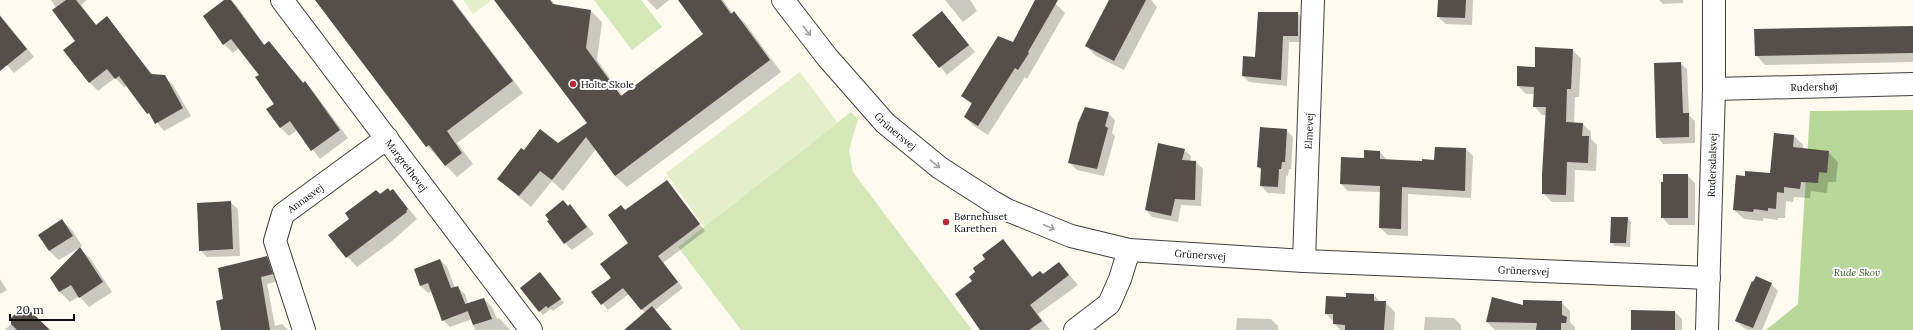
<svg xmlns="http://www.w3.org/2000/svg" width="1913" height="330" viewBox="0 0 1913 330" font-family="Lora,serif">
<rect width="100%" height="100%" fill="#fefaee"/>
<!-- green -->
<path fill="#d3e7b9" d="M594,0H641L662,27L632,50Z
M851,112L858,119L849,150L853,172L972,330H741L678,247Z"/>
<!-- forest -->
<path fill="#b8d799" d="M1913,110V330H1766L1798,304L1810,111Z"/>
<!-- pitch -->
<path fill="#e4eeca" d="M463,0H490L491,1L473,14Z
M800,72L838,123L704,227L666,173Z"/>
<!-- shadow -->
<path fill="#0003" d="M51,0H87L81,5L97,26L107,18L153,75L164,76L173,85L191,116L164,131L127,85L124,87L115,78L98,91L89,82L77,41Z
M226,0H230L237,6L265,46L269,43L304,83L305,82L313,91L348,138L320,159L297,130L289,136L281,128L267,110L275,104L260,75L239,48L233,53L224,44Z
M316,0H453L523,93L457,143L473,164L457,177L427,146Z
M495,0H551L555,5L591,11L602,22L597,60L623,96L704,34L679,0H723L733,14L734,12L745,23L781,72L627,187L615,176L596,149L563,191L552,181L531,207L498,179L524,152L558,144L588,123Z
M647,0H669L657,10Z
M945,0H970L977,11L963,22Z
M1035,0H1049L1056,4L1065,13L1027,79L1025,77L988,135L974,126L965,117L972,105L962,96L1013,44Z
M1108,0H1151L1157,7L1124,70L1096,56L1086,46L1110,2Z
M1439,0H1473L1472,25L1446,24L1438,17Z
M1659,0H1683V3L1663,4Z
M942,13L975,52L947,75L914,35Z
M1297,13L1304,19L1303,42H1289L1287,86L1249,82L1243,76L1256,58Z
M0,15L34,57L14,73L0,57Z
M1913,27V62L1765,65L1756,55Z
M1572,50L1581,58L1579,97H1575L1574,123L1583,124L1591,132V139L1597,145L1596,171L1575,170L1574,202H1552L1543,193L1546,115H1542L1534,106L1535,94H1526L1518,86L1536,68Z
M1680,63L1687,69L1689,115L1695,121V143L1663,144L1657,137Z
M1108,113L1115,120L1112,133L1115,136L1104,176L1077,170L1070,163Z
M1286,130L1293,137L1291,169H1289L1288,176L1286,175L1285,194L1268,193L1261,186L1262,171L1258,167Z
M1794,136L1803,145V149L1828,152L1838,162L1836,182H1828L1827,193L1811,191L1810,198L1794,197L1793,202L1786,201L1785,218H1778V220L1763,218V221L1744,219L1734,210L1745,177L1771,174Z
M1466,149L1473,156L1471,198L1408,194V236L1388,235L1380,228L1381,192L1348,191L1341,184L1364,159L1380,152L1387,160L1423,162L1435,161Z
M1184,150L1191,156L1190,162H1196L1203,169L1201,206L1181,205L1178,222L1152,217L1146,210Z
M1687,175L1695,183V225H1669L1662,217L1664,184Z
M667,181L705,231L663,263L683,288L655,310L672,330H640L645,313L629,294L608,310L593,293L612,278L629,244L626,211Z
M393,190L417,219L392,241L357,267L329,236L380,195Z
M230,202L238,209L240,256L207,257L200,250Z
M570,205L594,234L572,250L565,243Z
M1627,218L1631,222L1630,247L1615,246L1611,242Z
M62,220L72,230L82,246L59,260L49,251Z
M1003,240L1012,250L1033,277L1043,275L1059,263L1078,285L1038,314L1050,330H982L974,281L977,272Z
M80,249L90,258L112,292L89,307L79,296L70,302L60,292L51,278Z
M266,257L273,264L279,281L267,284L275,326L282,324L288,330H254L240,321Z
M440,260L447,267L455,288L457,287L465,294L468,304L484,299L492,307L497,319L499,318L510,330H475L472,319L450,327L443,320L432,291L428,293L421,286Z
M543,277L564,303L553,311L551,309L543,315L540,311Z
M0,279L7,290L0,294Z
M1771,284L1778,291L1762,330H1748L1744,328L1736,321Z
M1374,295L1380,302H1385L1395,312L1394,330H1340L1326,313L1346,298Z
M1561,302L1570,311V322L1575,327V330H1495L1487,322L1524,307Z
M1675,312L1682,319V330H1632Z
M1425,317L1454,318L1461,325V330H1424Z
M1237,318L1271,319L1278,326V330H1236Z
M12,323L48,330H5Z"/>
<!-- building -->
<path fill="#554e4a" d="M66,0H76L96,25L107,16L151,74L165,75L183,108L155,124L149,113L147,114L119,76L115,79L107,69L89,83L63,50L75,41L52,10Z
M224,0H231L264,45L269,41L303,83L305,81L340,130L311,151L290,121L280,128L266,109L274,104L255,77L259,75L231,39L223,45L203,16Z
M315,0H452L513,81L447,131L462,153L445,166L429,145L426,147Z
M494,0H550L553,4L591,10L586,48L621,96L703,34L678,0H721L731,14L734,11L770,60L615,176L586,137L552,180L540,171L519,196L497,179L521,148L524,150L540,129L558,143L587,123Z
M1035,0H1058L1028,52L1029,53L1018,70L1015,68L978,126L964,117L972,103L961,96L998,36L1013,42Z
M1109,0H1146L1114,61L1085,46Z
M1438,0H1466L1465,18L1437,17Z
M942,11L969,45L939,68L912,35Z
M1258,12H1298V36H1283L1281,80L1242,76L1243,56L1255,57Z
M0,16L27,49L0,71Z
M1913,26V53L1755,56L1754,29Z
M1535,47L1573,49L1571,89H1567L1566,122L1583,123L1582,136H1589L1588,163L1567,162L1566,195L1542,194V174L1546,107H1533L1534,87L1517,86V66L1535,67Z
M1681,62L1683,113H1689V137L1656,138L1654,63Z
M1085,107L1109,112L1105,126L1108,128L1097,169L1068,163L1078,123Z
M1260,127L1287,129L1285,162H1282L1281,169H1279L1278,187L1260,186L1261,168L1257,167Z
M1774,133L1794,135L1793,147L1829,151L1827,173L1819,172L1818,183L1801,182L1800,189L1784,187V193L1777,192L1776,209L1768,208V211L1754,209L1753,212L1733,210L1736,175L1745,176V171L1770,173Z
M1158,143L1185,149L1182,160L1196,161L1195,200L1175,199L1171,216L1145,210Z
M1435,147L1466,148L1465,191L1402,187L1401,229L1379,228L1380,186L1340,184L1341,157L1364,158V150L1380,151V159L1422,161V159L1434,160Z
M1663,174H1688V218H1661V182H1663Z
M667,180L700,224L658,256L678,282L641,310L623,288L601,305L591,292L611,278L600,264L628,243L608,215L621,205L625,210Z
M388,188L390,191L393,189L408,209L406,211L407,212L346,258L328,235L349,219L345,213L376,190L380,194Z
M563,200L568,206L570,204L587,227L564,244L550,225L547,221L549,220L545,215Z
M231,201L233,249L199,251L197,203Z
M1611,217H1628L1626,243H1610Z
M62,219L73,236L49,251L38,235Z
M1003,239L1032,277L1040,271L1043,274L1059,262L1069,275L1030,305L1042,321L1029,330H980L955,294L972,281L969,277L975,272L973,268L985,259L982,255Z
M80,247L103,282L79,298L71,285L59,292L50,278Z
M267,256L273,274L261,277L270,330H221L216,301L223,299L218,268Z
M440,259L451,288L458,286L468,311L442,321L428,283L420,286L414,269Z
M540,272L561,299L548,308L546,306L539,312L520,288Z
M1756,276L1772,283L1753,328L1735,321L1752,281L1753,282Z
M1346,293L1374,294V301H1386L1384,330H1345V325L1333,324V314H1325L1326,296L1346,297Z
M1492,297L1523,305V300L1562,301V315L1567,317L1566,323H1561V330H1536L1537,323L1486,322Z
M484,298L492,319L473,325L465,304Z
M24,305L50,330H17L11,324V318Z
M652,306L672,330H624Z
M1631,310L1675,311V330H1631Z"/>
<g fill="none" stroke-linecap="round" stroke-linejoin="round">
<defs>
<g id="minor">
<path id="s1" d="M282,0L531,330"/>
<path id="s2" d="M783,0L827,57L885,123L940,168L993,202L1007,210L1071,236L1129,250L1304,261L1709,278"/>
<path id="s3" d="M1714,89L1913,84"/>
<path id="s4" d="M1304,261L1313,0"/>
<path id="s5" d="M304,330L275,241L283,214L387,138"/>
<path d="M1075,330L1109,304L1120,279L1129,250"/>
<path id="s6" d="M1707,330L1714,89V0"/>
</g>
</defs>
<!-- minor casing -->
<use href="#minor" stroke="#404040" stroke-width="24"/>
<!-- minor -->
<use href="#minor" stroke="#fff" stroke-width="22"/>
</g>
<!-- one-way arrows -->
<defs><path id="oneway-shaft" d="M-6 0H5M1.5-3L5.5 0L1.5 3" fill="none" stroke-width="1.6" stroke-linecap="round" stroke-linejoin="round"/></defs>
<g stroke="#9e9e9e">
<use href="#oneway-shaft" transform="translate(807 31) rotate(52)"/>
<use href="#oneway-shaft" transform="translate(935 164) rotate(39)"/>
<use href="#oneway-shaft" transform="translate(1049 227) rotate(22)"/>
</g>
<!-- markers -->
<g fill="#b62b38" stroke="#fff" stroke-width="1.5">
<circle cx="573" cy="84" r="4"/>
<circle cx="946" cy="222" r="4"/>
</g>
<g text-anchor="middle" stroke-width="4" stroke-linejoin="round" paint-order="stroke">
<!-- poi labels -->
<g font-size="10" fill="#0d0d0d" stroke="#fff" text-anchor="start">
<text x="581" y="88">Holte Skole</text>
<text x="954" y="220">Børnehuset<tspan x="954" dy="12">Karethen</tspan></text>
</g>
<!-- street labels -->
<g font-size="10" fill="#0d0d0d" stroke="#fff">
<text dy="4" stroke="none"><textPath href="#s3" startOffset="100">Rudershøj</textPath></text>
<text dy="4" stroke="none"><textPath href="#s2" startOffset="173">Grünersvej</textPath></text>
<text dy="4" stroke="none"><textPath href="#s4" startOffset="130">Elmevej</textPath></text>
<text dy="4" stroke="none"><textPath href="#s1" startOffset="207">Margrethevej</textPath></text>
<text dy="4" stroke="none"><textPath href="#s6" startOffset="165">Rudersdalsvej</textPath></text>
<text dy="4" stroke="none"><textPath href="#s5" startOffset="149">Annasvej</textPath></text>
<text dy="4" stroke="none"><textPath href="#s2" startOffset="510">Grünersvej</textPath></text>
<text dy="4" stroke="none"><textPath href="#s2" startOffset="834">Grünersvej</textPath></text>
</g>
<!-- park labels -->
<g font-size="10" font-style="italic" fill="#316120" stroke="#fff">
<text x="1857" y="276">Rude Skov</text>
</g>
</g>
<!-- scale -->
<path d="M10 314v6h64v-6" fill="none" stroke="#0d0d0d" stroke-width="2"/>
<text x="16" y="314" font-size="12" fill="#0d0d0d" stroke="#ffffff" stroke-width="3" paint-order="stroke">20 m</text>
</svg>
